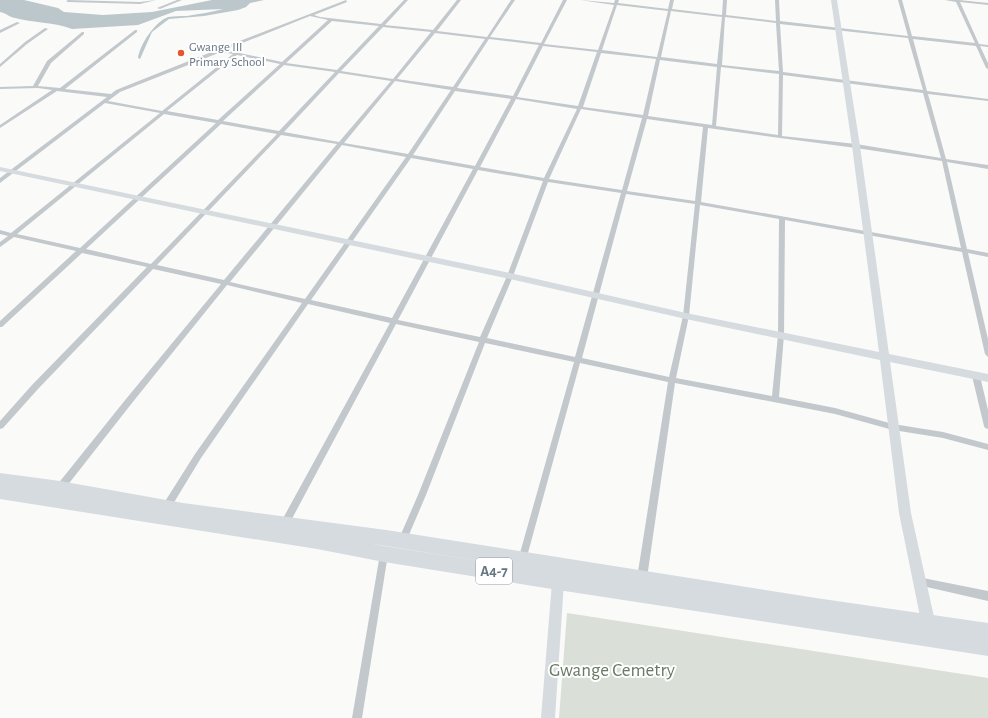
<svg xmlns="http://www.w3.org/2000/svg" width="988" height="718" viewBox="0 0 988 718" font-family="'Alegreya Sans',sans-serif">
<rect width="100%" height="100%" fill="#fafaf8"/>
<!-- green -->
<path fill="#dadfd7" d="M567,613L988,678V718H559Z"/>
<!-- water -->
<path fill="#bbc7cb" d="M0,0H24L58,8L64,12L103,15L152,12L212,0H264L250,3L246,7L238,10L204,16L169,19L152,32L140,59L138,58C140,44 155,22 168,17C174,16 181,16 187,16C198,14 213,12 223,9L176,11L138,25L72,29C55,22 32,23 15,18C9,17 6,13 0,12Z"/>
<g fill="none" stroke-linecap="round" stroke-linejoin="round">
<!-- street -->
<path fill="#c3c8cc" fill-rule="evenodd" d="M68,0L140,2L156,0L140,4L68,2L66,1Z
M177,0H182L160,9L157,8Z
M346,0L347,2L314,15L320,17L381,24L404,0H408L385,25L433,30L457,0H461L437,31L487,37L511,0H515L490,37L541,43L563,0H567L544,44L598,50L614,5L580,0L614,3L615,0H619L618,3L668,9L670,0H674L672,9L722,15L723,0H727L726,15L776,21L775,0H779L780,21L908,36L898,0H902L912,36L975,43L956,2L945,0H959L988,3V5L960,2L979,44L988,45V47L980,46L988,63V69L986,68L976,46L913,39L927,91L988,99V101L928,94L946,159L988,165V169L947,162L967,249L988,253V257L968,253L988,339V357L985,354L962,252L785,220L784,335L779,397L835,408L893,424L943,432L988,444V450L943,438L893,430L835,414L675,383L647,578L645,581L642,582L639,581L637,578L668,382L580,363L526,560L525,563L522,564L519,563L518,560L574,362L485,343L426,495L405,544L402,545L399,544L398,541L418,495L479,342L396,324L287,528L284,529L281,528L280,525L281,522L390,323L308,304L201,458L170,509L167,510L164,509L163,506L164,503L195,454L302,303L227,285L132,403L63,491L60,492L57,491L56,488L57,485L126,399L221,284L153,269L38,389L3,428L0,429V421L32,385L147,267L82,253L2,327H0V321L76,251L14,237L0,247V242L8,236L0,234V230L11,233L160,113L105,103L0,183V178L107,97L57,91L0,128V125L52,90L38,88L0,89V87L33,86L47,61L82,32H84V34L51,63L38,86L60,88L135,30H137V32L65,89L111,94L116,90L219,49ZM617,5L668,11L657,57L602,50ZM671,11L722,17L717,64L661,57ZM310,16L328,20L282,62L225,50ZM725,17L776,23L779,71L722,65ZM332,21L379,26L337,70L286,63ZM780,24L908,38L923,90L783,72ZM383,27L431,32L393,79L341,71ZM435,33L485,39L453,87L397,79ZM489,39L539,45L513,96L457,88ZM543,46L597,52L578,106L517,97ZM221,52L233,54L162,111L108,101L120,92ZM601,53L656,59L643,115L583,107ZM237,55L280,64L218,120L167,111ZM660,60L717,67L712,125L648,116ZM284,65L335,72L279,131L223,121ZM721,67L779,74L778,135L716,126ZM339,73L391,81L339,142L284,132ZM783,75L923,93L941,158L856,144L782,136ZM395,81L451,90L408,154L344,143ZM455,91L511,99L475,166L413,155ZM516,99L577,109L544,178L480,167ZM581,109L642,118L622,190L549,179ZM164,114L216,123L80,248L17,234ZM647,119L703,127L695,201L627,191ZM221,124L277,134L151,264L86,249ZM708,128L780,138L856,148L942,161L961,248L701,202ZM281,135L337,144L224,280L157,265ZM342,145L406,157L305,299L230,282ZM411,158L473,169L392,318L311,300ZM478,170L543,181L507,276L480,337L398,320ZM548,182L621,193L575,357L487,338L513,276ZM626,194L695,204L683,316L669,377L582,358ZM700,205L779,219L778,335L772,396L676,378L689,316Z
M17,22L20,23L0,33V30Z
M45,28L48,29L27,44L0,67V64L25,42Z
M976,373L979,374L980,376L988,410V429L985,428L984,426L972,376L973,374Z
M384,550L387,551L388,554L362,718H352L380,554L381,551Z
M918,577L988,591V601L918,585L915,584L913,581L915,578Z"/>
<!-- secondary -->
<path fill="#d6dbdf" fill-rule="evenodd" d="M831,0H837L860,146L889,354L988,374V382L890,362L911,513L936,626L934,631L929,633L924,631L922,626L899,513L880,360L686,319L510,279L0,171V167L510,273L686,313L879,352L852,146Z
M558,576L563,577L564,582L555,718H541L552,582L553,577Z"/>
<!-- highway -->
<path fill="#d6dbdf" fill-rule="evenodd" d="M0,473L60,481L183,503L386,530L816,598L988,623V656L558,590L384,562L317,549L0,499ZM368,543L386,546L562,574L384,546Z"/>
</g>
<!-- markers -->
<circle fill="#e4572e" stroke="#fff" stroke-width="1.5" cx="181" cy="53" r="4"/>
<g text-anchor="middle" stroke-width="4" stroke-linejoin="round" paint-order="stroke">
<!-- far-poi labels -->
<g font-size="13" fill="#657683" stroke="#fff" text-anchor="start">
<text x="189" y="51">Gwange III<tspan x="189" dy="15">Primary School</tspan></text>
</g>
<!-- shield labels -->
<rect fill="#fff" stroke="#939fa8" stroke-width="1" x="476" y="558" width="36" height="26" rx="3"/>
<g font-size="15" font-weight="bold" fill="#657683">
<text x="494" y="576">A4-7</text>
</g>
<!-- near-park labels -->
<g font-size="19" fill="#687a64" stroke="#fff">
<text x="612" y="676">Gwange Cemetry</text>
</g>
</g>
</svg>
